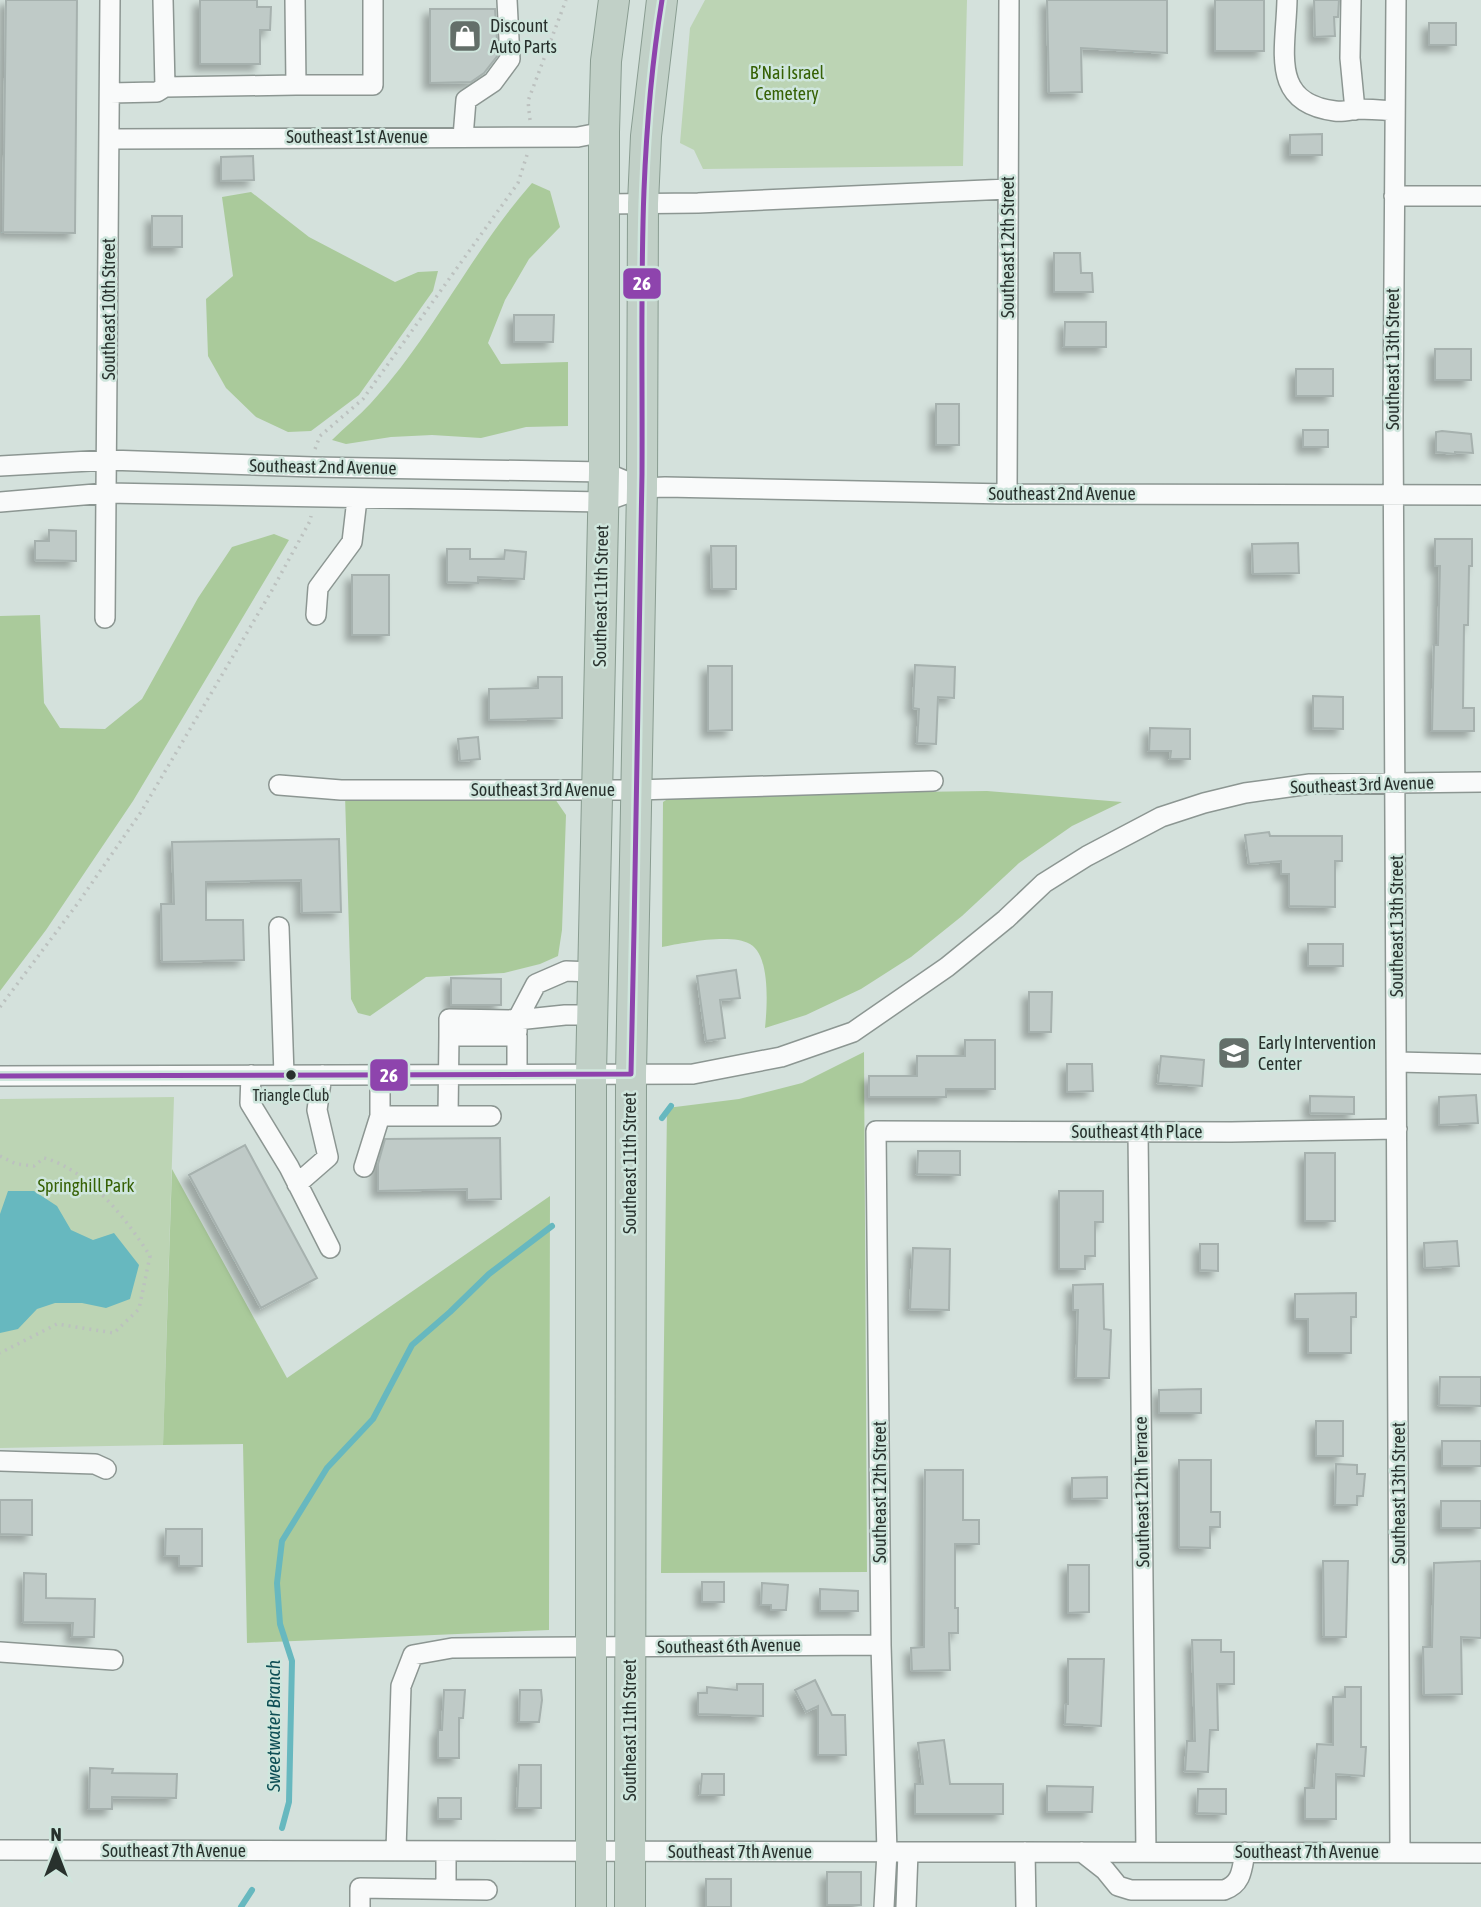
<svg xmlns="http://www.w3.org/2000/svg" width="1481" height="1907" viewBox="0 0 1481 1907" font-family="'Asap Condensed',sans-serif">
<defs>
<filter id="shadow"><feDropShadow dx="-6" dy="6" stdDeviation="3.5" flood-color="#0004"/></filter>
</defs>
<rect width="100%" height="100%" fill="#d4e1dc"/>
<!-- green -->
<path fill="#bcd4b4" d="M705,0H967L963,166L703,169L694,150L680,143L690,28Z
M174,1097L163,1445L0,1448V1099Z"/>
<!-- forest -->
<path fill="#aaca9b" d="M532,183L550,191L560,227L529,259L505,300L488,343L501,364L568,362V426L526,427L481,438L432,435L391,437L346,444L332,440C345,427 359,416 371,403C432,337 472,251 532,183Z
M251,192L309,237L395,282L418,272L438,271L433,291L359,395L311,431L288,432L256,417L226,388L208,356L206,299L233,276L222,197Z
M274,534L289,540L133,801L46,930L0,991V616L40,615L44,703L60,728L105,729L142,699L198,598L232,547Z
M987,791L1122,802L1072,826L1019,863L962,916L911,957L861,989L806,1015L765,1028C767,1008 771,956 750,944C731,933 683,943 662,947L663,802L674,795Z
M345,795L555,799L566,815L562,930L558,956L540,964L504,973L426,977L370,1016L358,1013L351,999Z
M864,1052L867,1572L661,1573L667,1108L739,1099L802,1083Z
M172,1169L287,1378L550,1196L549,1630L247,1643L243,1444L163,1445Z"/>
<!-- water -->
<path fill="#67b8bf" d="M8,1191H34L57,1206L71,1230L93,1240L114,1233L139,1265L130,1299L106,1308L82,1303H55L37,1309L18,1329L0,1333V1214Z"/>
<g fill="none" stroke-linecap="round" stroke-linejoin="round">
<!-- stream -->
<path stroke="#67b8bf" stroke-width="6" d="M662,1118L671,1106
M282,1828L289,1802L292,1661L280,1624L277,1583L282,1541L327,1468L373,1419L412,1345L450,1312L489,1274L552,1226
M241,1907L252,1890"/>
</g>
<!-- building -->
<path fill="#bfcac7" stroke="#a6b1ae" stroke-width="2" filter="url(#shadow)" d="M6,0H77L75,233L3,232Z
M200,0H257V7H271L270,30H260V64H200Z
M1047,0H1167V53L1081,48L1082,92L1049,93Z
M1215,0H1264V51H1215Z
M1314,0H1339L1338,17H1334L1335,36L1315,37Z
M430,9H495L498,55L484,73L471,82L430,83Z
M1429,23H1456V45H1429Z
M1322,134V155H1290V135Z
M253,156L254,180L221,181V157Z
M152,216H182V247H152Z
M1054,253H1080L1081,273H1092L1093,292H1054Z
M514,315H554L553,342H514Z
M1065,322H1106V347H1064Z
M1435,349H1471V380H1435Z
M1296,369H1333V396H1296Z
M936,404H959V445H936Z
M1303,430H1328V447H1303Z
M1442,431L1471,434L1473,453L1455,452V454L1436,452V432Z
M49,530L76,531V561L35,560V541H49Z
M1435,539H1472V566H1469L1468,625H1464L1463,708H1474V731H1432L1434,645H1438L1440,566H1435Z
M1298,543L1299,573L1253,574L1252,544Z
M711,546H736V589H712Z
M447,549H470V559H504L505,550L526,552L524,579L478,577V583L447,582Z
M352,575H389V635H352Z
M915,665L955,667L954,698L938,697L936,744L917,743L919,709L913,708Z
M708,666H732V730L708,731Z
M538,677H562V718L489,720V689L538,688Z
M1313,696L1343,697V729L1313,728Z
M1150,728L1190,729V759H1170L1171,751H1149Z
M478,737L480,759L460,761L458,739Z
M1269,832L1270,836H1342V861H1335V907L1289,906V874H1281V861L1249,864L1245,835Z
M339,839L341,912L302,913L301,880L206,882V920H243L244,960L162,962L161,904H174L172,842Z
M1308,944H1343V966H1308Z
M736,970L740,998L720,1000L725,1038L706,1041L697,976Z
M451,978L501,979V1005H451Z
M1029,992H1052L1051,1032H1029Z
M965,1040H995V1089H946V1097H869V1076H917V1056H965Z
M1161,1056L1204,1060L1202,1086L1158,1083Z
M1067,1064H1092L1093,1091L1067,1092Z
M1476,1095L1478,1123L1439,1125V1097Z
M1310,1096L1354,1097V1114L1310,1113Z
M500,1138L501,1199L467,1200V1189L378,1191V1164L385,1139Z
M245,1145L317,1278L261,1308L189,1175Z
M918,1151H960V1175L917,1174Z
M1305,1153H1335V1221H1305Z
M1059,1191H1103V1222H1095V1256H1085V1269H1059Z
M1457,1241L1459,1266L1425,1268L1424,1243Z
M1200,1244H1218V1271L1200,1270Z
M913,1248L950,1249L949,1310L910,1309Z
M1103,1284L1104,1329L1111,1330L1109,1378H1076L1078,1310H1073V1285Z
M1356,1293V1317H1351V1353H1308V1319H1295V1294Z
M1440,1377H1481V1406L1439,1405Z
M1201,1389V1413H1159V1390Z
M1316,1421H1343V1456H1316Z
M1442,1441H1481V1466H1442Z
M1179,1460H1211V1512H1220V1527H1210V1548L1179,1547Z
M1336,1464L1357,1465V1474H1365L1363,1496H1357V1505H1335Z
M925,1470H963V1520H979V1544H955V1608H958V1633H949L950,1670L912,1671L911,1648L924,1647Z
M1107,1477V1498L1072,1499V1478Z
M0,1500H32V1535L0,1534Z
M1441,1501H1481V1528H1441Z
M166,1529H202V1566H179V1556H165Z
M1323,1561H1348L1346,1637H1324Z
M1481,1561V1638L1461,1637L1462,1694L1424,1695L1423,1647H1432L1434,1563Z
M1068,1565H1089V1612L1068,1613Z
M24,1573L46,1574V1598L95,1599L94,1637H72L73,1623L23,1622Z
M702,1582H724V1602H702Z
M762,1583L788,1585L786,1610H771V1605H761Z
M820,1589L858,1591V1611H820Z
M1192,1640H1221V1652H1234V1684H1217L1218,1730H1210L1208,1772L1185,1771L1187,1741H1195Z
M1068,1659H1104L1101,1726L1065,1724L1066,1704H1068Z
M815,1680L832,1715H845L846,1755H818V1706L806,1712L795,1690Z
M737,1684H763V1716L698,1714V1693H707V1687L737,1690Z
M1345,1687H1361V1747H1366L1364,1776L1336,1774V1819H1305V1788H1314L1317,1744L1333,1745V1697H1345Z
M444,1690H465L463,1718H459V1758H438V1730H442Z
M520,1690H541L542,1700L539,1722H519Z
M944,1740L950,1784H1003V1814H915V1784H923L918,1743Z
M519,1765H541V1808H517Z
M90,1768L113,1769L112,1773L177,1774L176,1798L112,1797V1809H89Z
M702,1774H724V1795H700Z
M1047,1786L1093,1787L1092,1812H1047Z
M1198,1789H1226V1814L1197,1813Z
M438,1798H461V1819H438Z
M827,1872H861V1905H827Z
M706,1879H731V1907H706Z"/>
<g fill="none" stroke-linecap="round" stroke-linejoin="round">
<defs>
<path id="minor" d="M163,0L165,87L296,85
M295,0L296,85H373V0
M1287,0C1286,50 1269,103 1335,111C1342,112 1350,110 1357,109C1369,109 1382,110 1395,111
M1351,0L1350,58L1355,110
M1396,0L1393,416L1400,1853
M110,93L157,92L165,87
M463,137L466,100L493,82L510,59L507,0
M110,139L578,137L604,132
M1394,196H1481
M604,204L698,203L1008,189
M0,466L108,460L313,467L604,472L642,488
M1007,494L1009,0
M0,502L107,493L603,502L642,488L665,487L1007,494L1481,495
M316,615L318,588L352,542L357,499
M105,618L110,0
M279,785L341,790H636L933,781
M279,927L284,1075
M593,1015H565L517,1020L536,984L566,971L593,972
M449,1036V1019L517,1020V1032
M1397,1062L1481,1064
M251,1075L250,1103L289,1167L330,1248
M0,1076L693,1074L781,1057L853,1032L947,967L1006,919L1044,883L1087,856L1161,817L1204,803L1245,793L1310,784L1481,782
M380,1116H491
M448,1116L449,1036H517V1074
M1138,1132L1146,1852
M364,1167L380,1116V1074
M297,1184L328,1157L317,1110L322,1075
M0,1461L95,1464L106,1469
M0,1652L113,1660
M0,1850L1481,1853
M396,1851L401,1686L413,1655L452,1648L881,1645
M446,1851V1889
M1025,1852L1026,1907
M1082,1852L1105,1870L1118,1886L1131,1890H1224C1242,1884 1242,1869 1245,1852
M360,1907V1888L487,1890
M884,1907L887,1852L881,1645L876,1131L1231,1132L1397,1129
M906,1907L908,1852"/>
<path id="highway" d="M591,1907V1074L604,472V132L606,61L614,0
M630,1907L631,1074L642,488L643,203L646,136L662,0"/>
</defs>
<!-- minor casing -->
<use href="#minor" stroke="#8c9692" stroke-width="22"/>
<!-- highway casing -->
<use href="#highway" stroke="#899c91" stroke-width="32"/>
<!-- path -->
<path stroke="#bcc1bf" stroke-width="3.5" stroke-dasharray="2 5" stroke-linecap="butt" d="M530,120L528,101L566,0
M315,449L320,436L363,399L518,183L527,155
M0,1007L78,903L141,812L271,592L310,521L311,516
M0,1156L16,1164L34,1166L44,1158C87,1169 127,1219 150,1256L139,1309L114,1333L57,1324L0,1353"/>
<!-- minor -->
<use href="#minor" stroke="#f9fafa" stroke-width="19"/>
<!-- highway -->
<use href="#highway" stroke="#c1d0c7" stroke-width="30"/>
<defs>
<path id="bus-1" d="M0,1076L631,1074C635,874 640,674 642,474C643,313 636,160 662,0"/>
</defs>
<!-- bus-1 casing -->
<use href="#bus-1" stroke="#cfe6dd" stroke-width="10"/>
<!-- bus-1 -->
<use href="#bus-1" stroke="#8e44ad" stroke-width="5"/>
</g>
<!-- icons -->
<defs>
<symbol id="shop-square" viewBox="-11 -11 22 22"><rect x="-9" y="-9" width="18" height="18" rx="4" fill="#646f6a" stroke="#cfe6dd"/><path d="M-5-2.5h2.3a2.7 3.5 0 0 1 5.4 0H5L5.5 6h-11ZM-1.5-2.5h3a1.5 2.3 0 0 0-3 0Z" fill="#fff"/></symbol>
<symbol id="school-square" viewBox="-11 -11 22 22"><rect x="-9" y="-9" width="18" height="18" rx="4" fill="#646f6a" stroke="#cfe6dd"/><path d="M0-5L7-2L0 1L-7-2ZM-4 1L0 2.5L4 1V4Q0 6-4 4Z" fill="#fff"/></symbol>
</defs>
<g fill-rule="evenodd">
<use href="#shop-square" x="446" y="17" width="38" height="38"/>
<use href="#school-square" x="1215" y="1034" width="38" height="38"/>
</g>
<!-- markers -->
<circle fill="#28312d" stroke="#cfe6dd" stroke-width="2.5" cx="291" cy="1075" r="6"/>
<g text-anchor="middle" stroke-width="5" stroke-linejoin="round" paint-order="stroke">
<!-- bus labels -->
<g font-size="16" fill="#28312d" stroke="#cfe6dd">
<text x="291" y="1101">Triangle Club</text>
</g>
<!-- poi labels -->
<g font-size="18" fill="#28312d" stroke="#cfe6dd" text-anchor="start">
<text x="490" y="32">Discount<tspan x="490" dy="21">Auto Parts</tspan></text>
<text x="1258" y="1049">Early Intervention<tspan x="1258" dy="21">Center</tspan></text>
</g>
<!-- park labels -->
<g font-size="18" fill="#366105" stroke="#cfe6dd">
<text x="787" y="79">B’Nai Israel<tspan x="787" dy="21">Cemetery</tspan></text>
<text x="86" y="1192">Springhill Park</text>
</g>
<!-- street labels -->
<g font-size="18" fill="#28312d" stroke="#cfe6dd">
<text x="357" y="143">Southeast 1st Avenue</text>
<text transform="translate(1008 247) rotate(-90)" y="6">Southeast 12th Street</text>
<text transform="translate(109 309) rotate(-90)" y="6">Southeast 10th Street</text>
<text transform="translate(1393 359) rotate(-90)" y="6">Southeast 13th Street</text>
<text transform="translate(323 467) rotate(1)" y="6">Southeast 2nd Avenue</text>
<text x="1062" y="500">Southeast 2nd Avenue</text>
<text transform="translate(601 596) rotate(-89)" y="6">Southeast 11th Street</text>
<text transform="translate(1362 785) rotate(-2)" y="6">Southeast 3rd Avenue</text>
<text x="543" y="796">Southeast 3rd Avenue</text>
<text transform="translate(1397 926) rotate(-90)" y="6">Southeast 13th Street</text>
<text x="1137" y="1138">Southeast 4th Place</text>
<text transform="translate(630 1163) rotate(-90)" y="6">Southeast 11th Street</text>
<text transform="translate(880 1492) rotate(-90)" y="6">Southeast 12th Street</text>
<text transform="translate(1142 1492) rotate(-91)" y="6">Southeast 12th Terrace</text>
<text transform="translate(1399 1493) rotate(-90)" y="6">Southeast 13th Street</text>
<text transform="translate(729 1646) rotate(-1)" y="6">Southeast 6th Avenue</text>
<text transform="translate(630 1730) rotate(-90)" y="6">Southeast 11th Street</text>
<text x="174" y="1857">Southeast 7th Avenue</text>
<text x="740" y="1858">Southeast 7th Avenue</text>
<text x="1307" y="1858">Southeast 7th Avenue</text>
</g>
<!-- water labels -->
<g font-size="19" font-style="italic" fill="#0e4e55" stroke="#cfe6dd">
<text transform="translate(273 1726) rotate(-90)" y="7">Sweetwater Branch</text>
</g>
</g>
<g stroke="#cfe6dd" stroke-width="2.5">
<rect x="622" y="267" width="40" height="33" rx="7" fill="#8e44ad"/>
<rect x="369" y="1058" width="40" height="34" rx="7" fill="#8e44ad"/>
</g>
<g font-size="19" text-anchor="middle" font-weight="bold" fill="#fff">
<text x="642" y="290">26</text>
<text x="389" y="1082">26</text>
</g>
<!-- north arrow -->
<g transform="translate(56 1851)" stroke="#cfe6dd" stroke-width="5" paint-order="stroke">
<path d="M0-5L12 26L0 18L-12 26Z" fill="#28312d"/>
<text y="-10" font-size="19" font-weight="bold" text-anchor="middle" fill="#28312d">N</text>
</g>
</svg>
